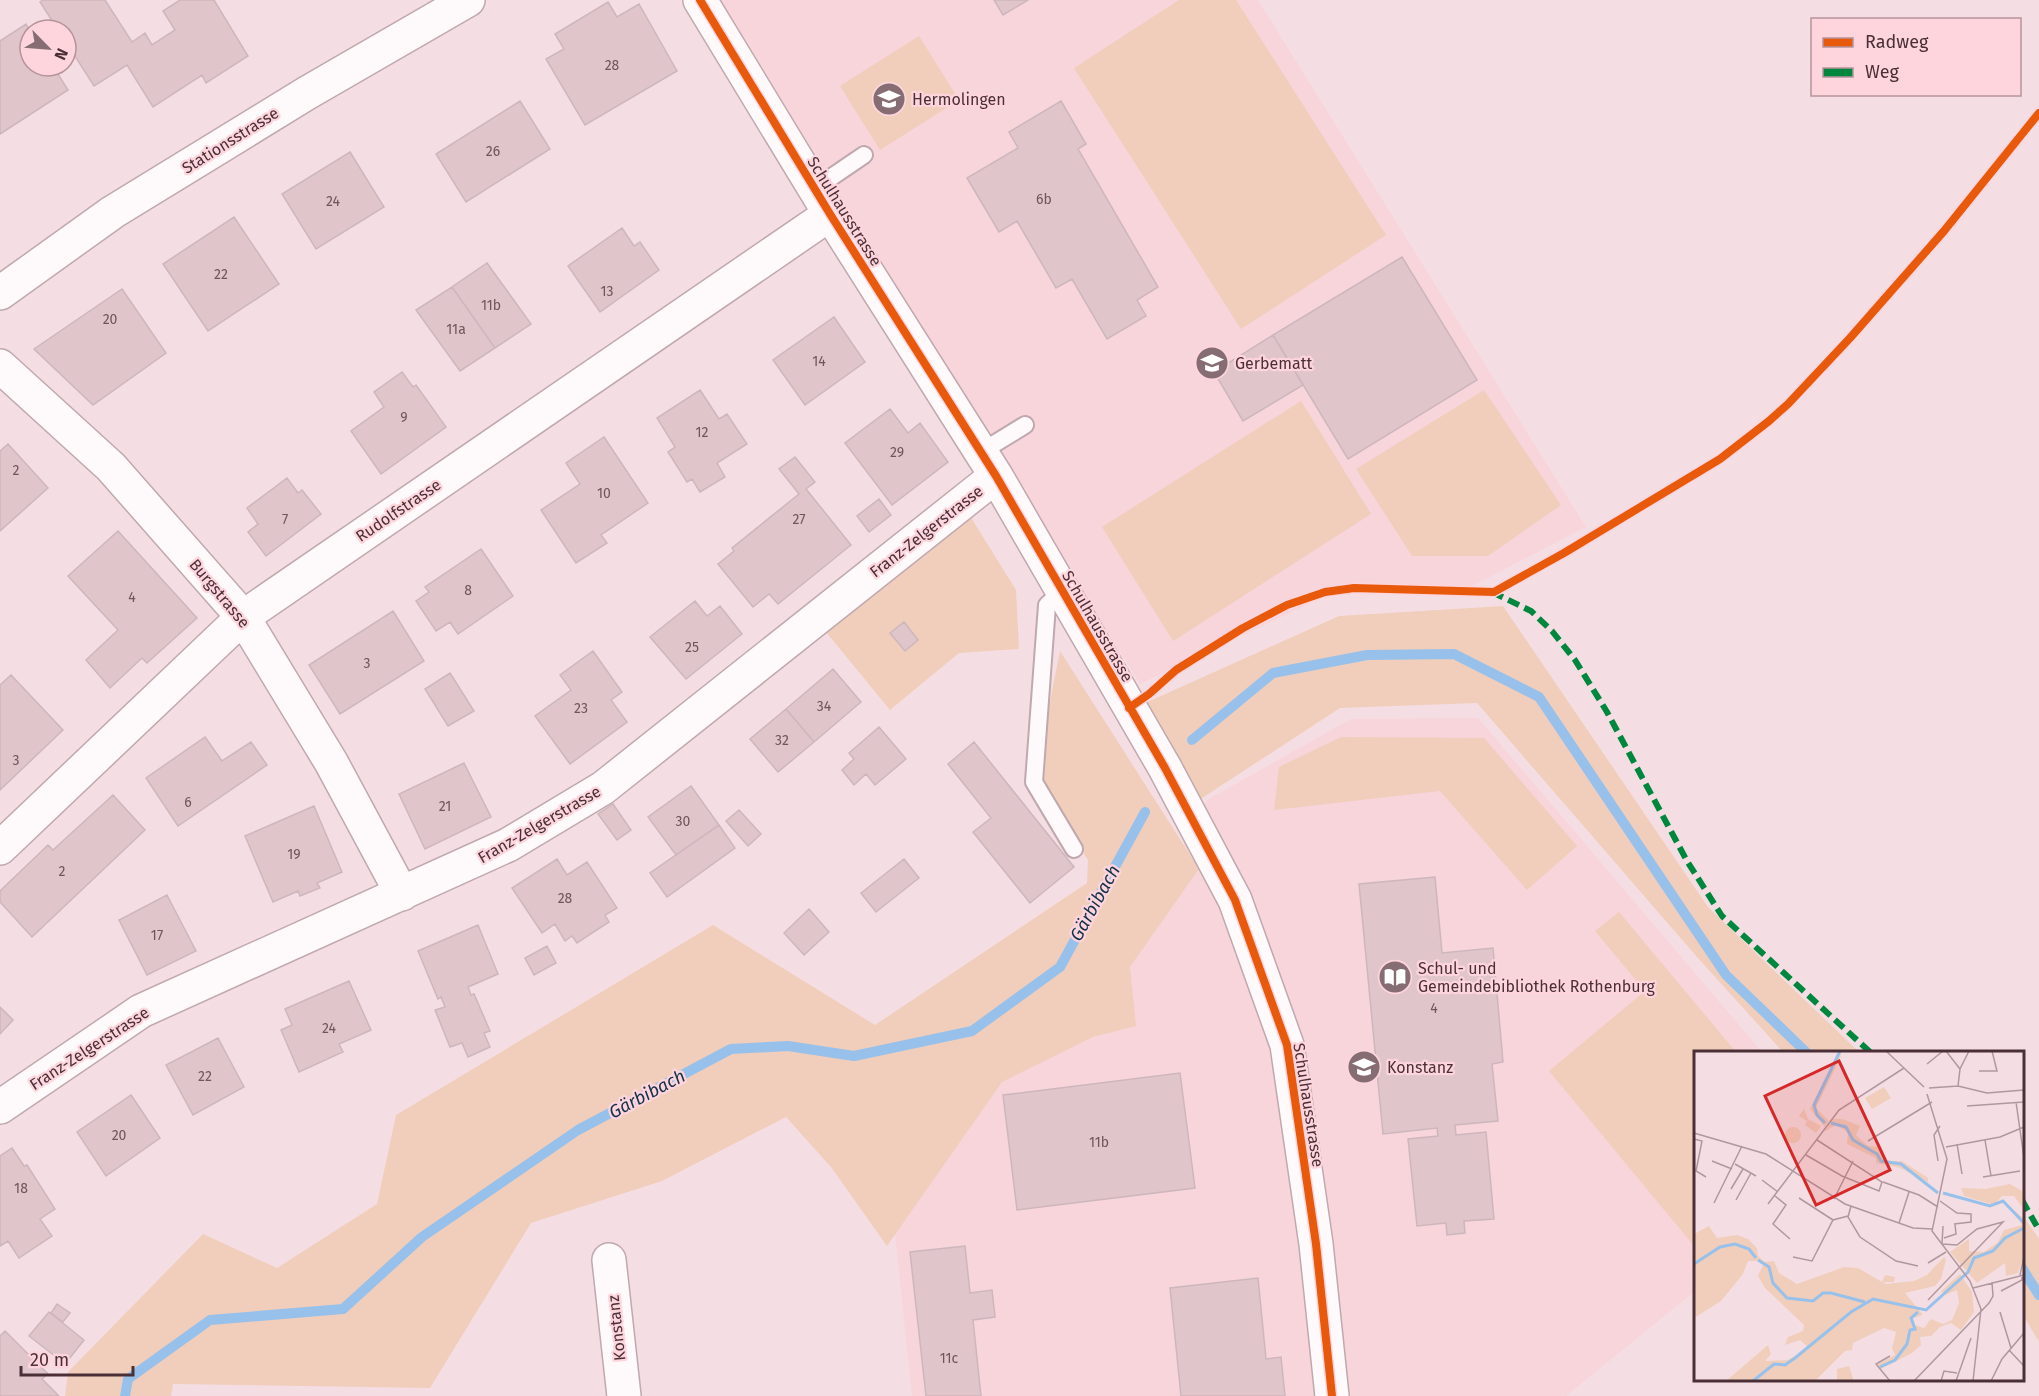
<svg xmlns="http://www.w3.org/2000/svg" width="2039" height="1396" viewBox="0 0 2039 1396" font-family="'Fira Sans',sans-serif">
<rect width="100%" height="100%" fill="#f5dee3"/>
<!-- built -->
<path fill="#f8d4db" d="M719,0H1258L1586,527L1472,586L1325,596L1140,684L839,199Z
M1478,718L1762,1052H1696L1695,1291L1566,1396H912L895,1234L1002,1081L1093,1037L1135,1026L1130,967L1199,869L1184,845L1207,800L1351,719Z"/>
<!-- green -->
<path fill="#f0cebb" d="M1179,0H1236L1386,235L1241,329L1074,68Z
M919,36L959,100L880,150L840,86Z
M1484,390L1561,505L1488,556H1412L1356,469Z
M1301,401L1371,514L1173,641L1102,527Z
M970,516L1016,590L1019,649L959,653L890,710L826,632Z
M1503,606L1708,907L1859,1052H1783L1697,957L1477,703L1340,708L1196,802L1132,709L1339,616Z
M1060,651L1199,869L1130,967L1136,1026L1093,1037L1002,1082L887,1246L831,1167L786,1117L662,1181L531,1223L430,1388L173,1384L171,1396H65L68,1372L203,1234L277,1268L377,1204L396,1115L713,925L875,1025L1087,883L1088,860L1034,782Z
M1341,737L1484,738L1577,846L1527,890L1440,791L1274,810L1279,767Z
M1619,912L1736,1052H1696L1695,1247L1549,1071L1645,991L1595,931Z
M2022,1214L2039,1239V1342L2023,1315Z"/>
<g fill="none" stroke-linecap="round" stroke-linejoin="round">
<!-- stream -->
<path stroke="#97c1eb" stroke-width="10" d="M1192,740L1273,673L1367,655L1454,654L1539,697L1726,975L1806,1052
M2022,1268L2039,1295
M125,1396L128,1379L210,1320L343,1309L422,1237L578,1130L731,1049L788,1046L854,1056L972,1031L1060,967L1145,812"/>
</g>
<!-- building -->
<path fill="#e0c5cb" stroke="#cdb7bc" stroke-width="1.5" d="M43,0H105L132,42L145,33L152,45L175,30L163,11L180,0H214L248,56L206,83L202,75L153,107L127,65L94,86L66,42V30H58L40,2Z
M994,0H1028L1003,15Z
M608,2L617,17L639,4L677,71L585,125L546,59L564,49L555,34Z
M26,24L30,31V66H53L68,90L0,134V41Z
M520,101L550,149L466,202L436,154Z
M1061,101L1086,144L1078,149L1158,287L1137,300L1146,316L1107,339L1072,279L1056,288L1017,221L999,232L967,178L1018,148L1009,132Z
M350,152L384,207L316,249L282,194Z
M234,217L279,284L208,331L163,264Z
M622,228L634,246L640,242L659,270L600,312L568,266Z
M1402,257L1477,380L1348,459L1273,335Z
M487,263L531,324L495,348L452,287Z
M452,287L495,348L460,371L416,310Z
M122,289L166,353L93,405L34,349Z
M834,317L865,362L805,405L773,360Z
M1273,335L1303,385L1243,421L1214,372Z
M402,372L413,387L416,385L446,427L381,474L351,431L384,407L374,392Z
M700,390L719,419L727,414L747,444L717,463L725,477L700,492L692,479L687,482L668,452L675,447L657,418Z
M890,409L908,433L920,423L948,462L892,505L845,443Z
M604,437L648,503L601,535L607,543L576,563L541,510L580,484L566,463Z
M8,444L48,488L0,531V451Z
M795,457L815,482L806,489L851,545L778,604L769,594L753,607L718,564L734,551L732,548L799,494L779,469Z
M287,478L298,493L302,490L321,514L266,556L248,532L258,524L247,508Z
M879,499L891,515L869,532L857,516Z
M118,531L197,618L147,663L142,658L110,688L86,660L118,630L68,576Z
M481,549L513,596L458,634L450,622L436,631L416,601L429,592L425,587Z
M695,601L707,616L720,606L742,634L686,679L650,637Z
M393,611L424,661L340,714L309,665Z
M904,622L918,640L905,651L890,633Z
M593,651L622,692L611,700L627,722L570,764L535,716L571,690L560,675Z
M833,669L861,702L814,742L786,709Z
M450,673L474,711L448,726L425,689Z
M11,675L63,730L0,790V685Z
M786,709L814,742L778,772L750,739Z
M879,727L906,759L875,785L866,774L854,785L842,770L854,759L849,753Z
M205,737L222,761L251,742L267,765L178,826L146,778Z
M974,742L1074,867L1030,903L973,832L991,818L948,764Z
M464,763L491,817L425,849L399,794Z
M691,786L719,825L676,855L648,817Z
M113,795L145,830L32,937L0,902V891L48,845L53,850Z
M613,804L631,830L617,840L598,814Z
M314,806L342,872L317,883L320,888L300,896L298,891L273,902L245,836Z
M739,810L761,834L748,846L726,821Z
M719,825L735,848L667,897L650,873Z
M557,859L567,875L587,862L617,908L605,915L609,922L577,943L572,936L565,941L555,924L542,933L512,888Z
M904,859L919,878L876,912L861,893Z
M1435,877L1442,953L1493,948L1503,1062L1492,1064L1498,1121L1455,1125L1456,1135L1486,1132L1494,1219L1464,1221L1465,1233L1447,1235L1446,1223L1417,1226L1408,1139L1438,1136L1437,1128L1383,1134L1359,884Z
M167,895L196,951L147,975L119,920Z
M809,909L829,932L804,955L784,933Z
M478,925L498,974L468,987L471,995L474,994L490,1031L484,1033L490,1047L468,1057L462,1043L450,1047L435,1010L445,1007L441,997L438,999L418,951Z
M547,946L556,963L534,975L525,958Z
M349,981L371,1030L339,1044L343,1052L299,1072L281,1030L292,1025L285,1009Z
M0,1007L13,1020L0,1034Z
M218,1038L244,1087L193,1115L166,1065Z
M1180,1073L1195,1188L1017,1210L1003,1095Z
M131,1095L160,1138L106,1176L77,1132Z
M12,1148L24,1166L27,1165L55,1209L40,1219L52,1236L19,1258L8,1241L0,1246V1156Z
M965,1246L970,1293L992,1290L995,1317L973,1320L981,1396H926L910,1252Z
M1258,1278L1266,1359L1281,1357L1285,1396H1181L1170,1288Z
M57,1304L70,1313L63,1322L51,1313Z
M49,1312L84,1340L65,1364L29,1336Z
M5,1331L48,1374L42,1379L59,1396H0V1336Z"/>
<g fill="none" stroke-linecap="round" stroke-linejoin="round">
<defs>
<path id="lane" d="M814,189L864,155
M981,452L1025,425
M1062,591L1047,605L1034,782L1074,849"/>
<path id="street" d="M700,0L830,214L996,476L1165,768L1235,900L1287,1045L1316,1244L1332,1396
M0,293L113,212L307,93L468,0
M0,366L111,467L243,617L331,762L402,894
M0,848L243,617L830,214
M0,1107L141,1011L508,845L603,788L996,476
M609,1260L624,1396"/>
</defs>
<!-- lane casing -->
<use href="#lane" stroke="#bfa9ae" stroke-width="20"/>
<!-- street casing -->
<use href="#street" stroke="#bfa9ae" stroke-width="36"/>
<!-- lane -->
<use href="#lane" stroke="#fefafb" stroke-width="16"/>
<!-- street -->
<use href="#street" stroke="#fefafb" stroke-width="33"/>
<!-- quiet -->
<path stroke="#00873e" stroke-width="6" stroke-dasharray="12 6" stroke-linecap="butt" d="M1492,592L1531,611L1552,631L1575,660L1607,712L1687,861L1722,916L1870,1052
M2022,1200L2039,1230"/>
<defs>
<path id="cycleway" d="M700,0L830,214L996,476L1165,768L1235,900L1287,1045L1316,1244L1332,1396
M1129,708L1149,694L1176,670L1243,628L1287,605L1325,592L1354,588L1494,592L1564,553L1720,459L1769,421L1788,404L1850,338L1944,231L2039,113"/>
</defs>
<!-- cycleway casing -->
<use href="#cycleway" stroke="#fed5dd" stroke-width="11"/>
<!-- cycleway -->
<use href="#cycleway" stroke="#e8590c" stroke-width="8"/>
</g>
<!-- icons -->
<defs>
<symbol id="school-disc" viewBox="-11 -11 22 22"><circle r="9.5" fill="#866d73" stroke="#fed5dd"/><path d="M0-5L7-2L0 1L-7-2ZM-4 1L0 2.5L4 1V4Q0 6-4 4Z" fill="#fff"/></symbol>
<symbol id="library-disc" viewBox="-11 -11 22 22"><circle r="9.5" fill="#866d73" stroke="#fed5dd"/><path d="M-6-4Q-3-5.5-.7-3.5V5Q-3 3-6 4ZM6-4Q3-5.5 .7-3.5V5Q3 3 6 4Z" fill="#fff"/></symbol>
</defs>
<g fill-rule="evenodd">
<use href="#school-disc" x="870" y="80" width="38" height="38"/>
<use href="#school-disc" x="1193" y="344" width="38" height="38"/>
<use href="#library-disc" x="1376" y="958" width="38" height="38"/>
<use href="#school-disc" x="1345" y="1048" width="38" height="38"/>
</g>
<g text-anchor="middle" stroke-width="4.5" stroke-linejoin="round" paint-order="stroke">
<!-- number labels -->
<g font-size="14" fill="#70555b">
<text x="612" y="70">28</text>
<text x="493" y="156">26</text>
<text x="1044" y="204">6b</text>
<text x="333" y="206">24</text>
<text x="221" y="279">22</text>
<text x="607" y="296">13</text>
<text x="491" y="310">11b</text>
<text x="110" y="324">20</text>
<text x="456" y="334">11a</text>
<text x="819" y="366">14</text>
<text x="404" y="422">9</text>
<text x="702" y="437">12</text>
<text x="897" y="457">29</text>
<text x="16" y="475">2</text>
<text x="604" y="498">10</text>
<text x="285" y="524">7</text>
<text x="799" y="524">27</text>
<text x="468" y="595">8</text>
<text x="132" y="602">4</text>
<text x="692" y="652">25</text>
<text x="367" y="668">3</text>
<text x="824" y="711">34</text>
<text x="581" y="713">23</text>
<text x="782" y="745">32</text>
<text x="16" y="765">3</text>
<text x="188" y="807">6</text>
<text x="445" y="811">21</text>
<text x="683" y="826">30</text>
<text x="294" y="859">19</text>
<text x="62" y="876">2</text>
<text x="565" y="903">28</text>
<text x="157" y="940">17</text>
<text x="1434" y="1013">4</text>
<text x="329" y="1033">24</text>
<text x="205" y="1081">22</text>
<text x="119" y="1140">20</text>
<text x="1099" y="1147">11b</text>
<text x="21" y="1193">18</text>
<text x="949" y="1363">11c</text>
</g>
<!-- poi labels -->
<g font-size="16" fill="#4a3036" stroke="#fed5dd" text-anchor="start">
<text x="912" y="105">Hermolingen</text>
<text x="1235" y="369">Gerbematt</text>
<text x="1418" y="974">Schul- und<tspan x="1418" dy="18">Gemeindebibliothek Rothenburg</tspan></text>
<text x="1387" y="1073">Konstanz</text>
</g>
<!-- street labels -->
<g font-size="16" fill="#4a3036" stroke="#fed5dd">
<text transform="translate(230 140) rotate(-32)" y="6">Stationsstrasse</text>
<text transform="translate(845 211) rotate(58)" y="6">Schulhausstrasse</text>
<text transform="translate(398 510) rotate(-34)" y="6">Rudolfstrasse</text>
<text transform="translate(926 531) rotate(-38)" y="6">Franz-Zelgerstrasse</text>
<text transform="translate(220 593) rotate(50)" y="6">Burgstrasse</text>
<text transform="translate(1098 626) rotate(60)" y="6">Schulhausstrasse</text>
<text transform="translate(539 824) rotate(-30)" y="6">Franz-Zelgerstrasse</text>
<text transform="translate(89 1048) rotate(-33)" y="6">Franz-Zelgerstrasse</text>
<text transform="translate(1309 1105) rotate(81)" y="6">Schulhausstrasse</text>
<text transform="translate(616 1328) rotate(-96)" y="6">Konstanz</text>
</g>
<!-- water labels -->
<g font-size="18" font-style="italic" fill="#133249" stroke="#fed5dd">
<text transform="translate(1095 903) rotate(-61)" y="6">Gärbibach</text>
<text transform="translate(647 1094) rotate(-28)" y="6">Gärbibach</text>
</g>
</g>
<!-- overview -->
<g transform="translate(1694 1051)">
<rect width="330" height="330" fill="#f5dee3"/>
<path d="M145,0L147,5L122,57L135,70L131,76L116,58ZM190,36L197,47L178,58L171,47ZM110,58L114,68L127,75L122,82L111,74L113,70L105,65ZM138,68H148L166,75L162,84L174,95L185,96L191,110H208L234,127V131L206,117L182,112V107L153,93L154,81L142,74L130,81ZM91 84a8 8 0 1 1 16 0a8 8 0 1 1-16 0ZM316,133L330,141V159L320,145H308L300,154L270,145L267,137L291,138ZM314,154L330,168V205L324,222L312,225L311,212L283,232L256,201L275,188V200L290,201L304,191L310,179L328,174ZM15,175L23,187L43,184L54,188L63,197L64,205L71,211L80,210L85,222L103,233L150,216L164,217L188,231L191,224L201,226L200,231H189L192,233L220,230L233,224L250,206L252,209L247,228L241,235L211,242L229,264L219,267L221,274L230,277L237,268L249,273L258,269L265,252L263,239L251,244L247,240L266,223L278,241L280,261L267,279L257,272L246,276L237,285L226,286L227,294L218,302L187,318L183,313L201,304L198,297L202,281L190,277L159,292L158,299L151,300L121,330H32L74,294L77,303L71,310L94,309L115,297L106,289L91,294L94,286L109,280L110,274L71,237L64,225L69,214L66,210H54L49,223L27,250L0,267V183ZM155,315L160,330H143V318Z" fill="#f0cebb"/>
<path fill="none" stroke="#97c1eb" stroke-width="3" d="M131,72L123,64L120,54L146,0M137,72L152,76L159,89L183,103L187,110L207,113L244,142M249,142L296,155L309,150L330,172M64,209L75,216L79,232L93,247L119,250L129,242H137L171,251M0,213L26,196L41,193L55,198L62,207M186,316L201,309L213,293L216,279L221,278L217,267L224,261M59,330L80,313L91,314L101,307L157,261L179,248L232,259L274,221L280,207L299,200L311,187L330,177"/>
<path fill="none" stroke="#b1989e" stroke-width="1.5" d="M192,0L230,36M252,0L266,18M233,13L249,0M285,20H303L298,0M264,35L266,18L275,0M235,37L264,35L293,42L330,39M233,43L253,108L238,180L276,230L287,258L279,330M322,51L330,107M273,55L330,51M0,82L72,103L151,153L219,177L238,178M0,88L8,90L2,120L12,126M291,89L297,125M174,90L238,51M263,93L268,123M252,96L306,86L330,76M112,104L148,125L185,140L188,131L123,89M18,110L38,118M244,110L240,84L246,75M41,113L62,125M289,126L326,120M68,129L84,141M189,131L225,144L244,156M37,138L49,118M81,145L92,154L79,173L96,188M105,147L139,169M140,148L159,110M42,149L57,122M246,150L263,162L277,163V171L260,173M20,152L48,95M74,153L145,59L210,17M157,155L154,166L166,186L202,210L224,215M205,172L215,141M250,187L262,183L261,173M248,193L249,175M99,206L118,210L139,169L154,165M234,212L252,201M326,224L330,206M279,237L330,224M307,240L328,229V224M234,249L309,171L283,178L263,194L248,193M306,261L317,297M315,299L330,315M196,305L182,313L196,330M220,330L295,252L299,245L298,231M247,330L250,320L263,322M262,330L277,287M297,330L308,308L330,282"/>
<path fill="#d62828" fill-opacity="0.15" stroke="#d62828" stroke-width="3" d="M145,10L196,119L122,154L71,45Z"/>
<rect width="330" height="330" fill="none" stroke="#4a3036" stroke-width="3"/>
</g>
<!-- legend -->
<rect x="1811" y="18" width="210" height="78" fill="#fed5dd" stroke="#b6939a" stroke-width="1.5"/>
<rect x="1823" y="38" width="30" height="9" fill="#e8590c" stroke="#b6939a" stroke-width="1.5"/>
<text x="1865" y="48" font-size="18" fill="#4a3036">Radweg</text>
<rect x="1823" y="68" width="30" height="9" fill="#00873e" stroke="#b6939a" stroke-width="1.5"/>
<text x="1865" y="78" font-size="18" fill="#4a3036">Weg</text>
<!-- north arrow -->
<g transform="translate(48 48) rotate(115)"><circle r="28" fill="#fed5dd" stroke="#b6939a" stroke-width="1.5"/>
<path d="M0-4.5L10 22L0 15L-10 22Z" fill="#866d73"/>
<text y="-9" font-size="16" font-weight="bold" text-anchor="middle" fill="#4a3036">N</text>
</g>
<!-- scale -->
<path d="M21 1366v9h112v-9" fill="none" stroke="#4a3036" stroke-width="3"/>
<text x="30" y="1366" font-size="18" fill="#4a3036" stroke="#fed5dd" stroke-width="4.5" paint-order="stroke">20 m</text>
</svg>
